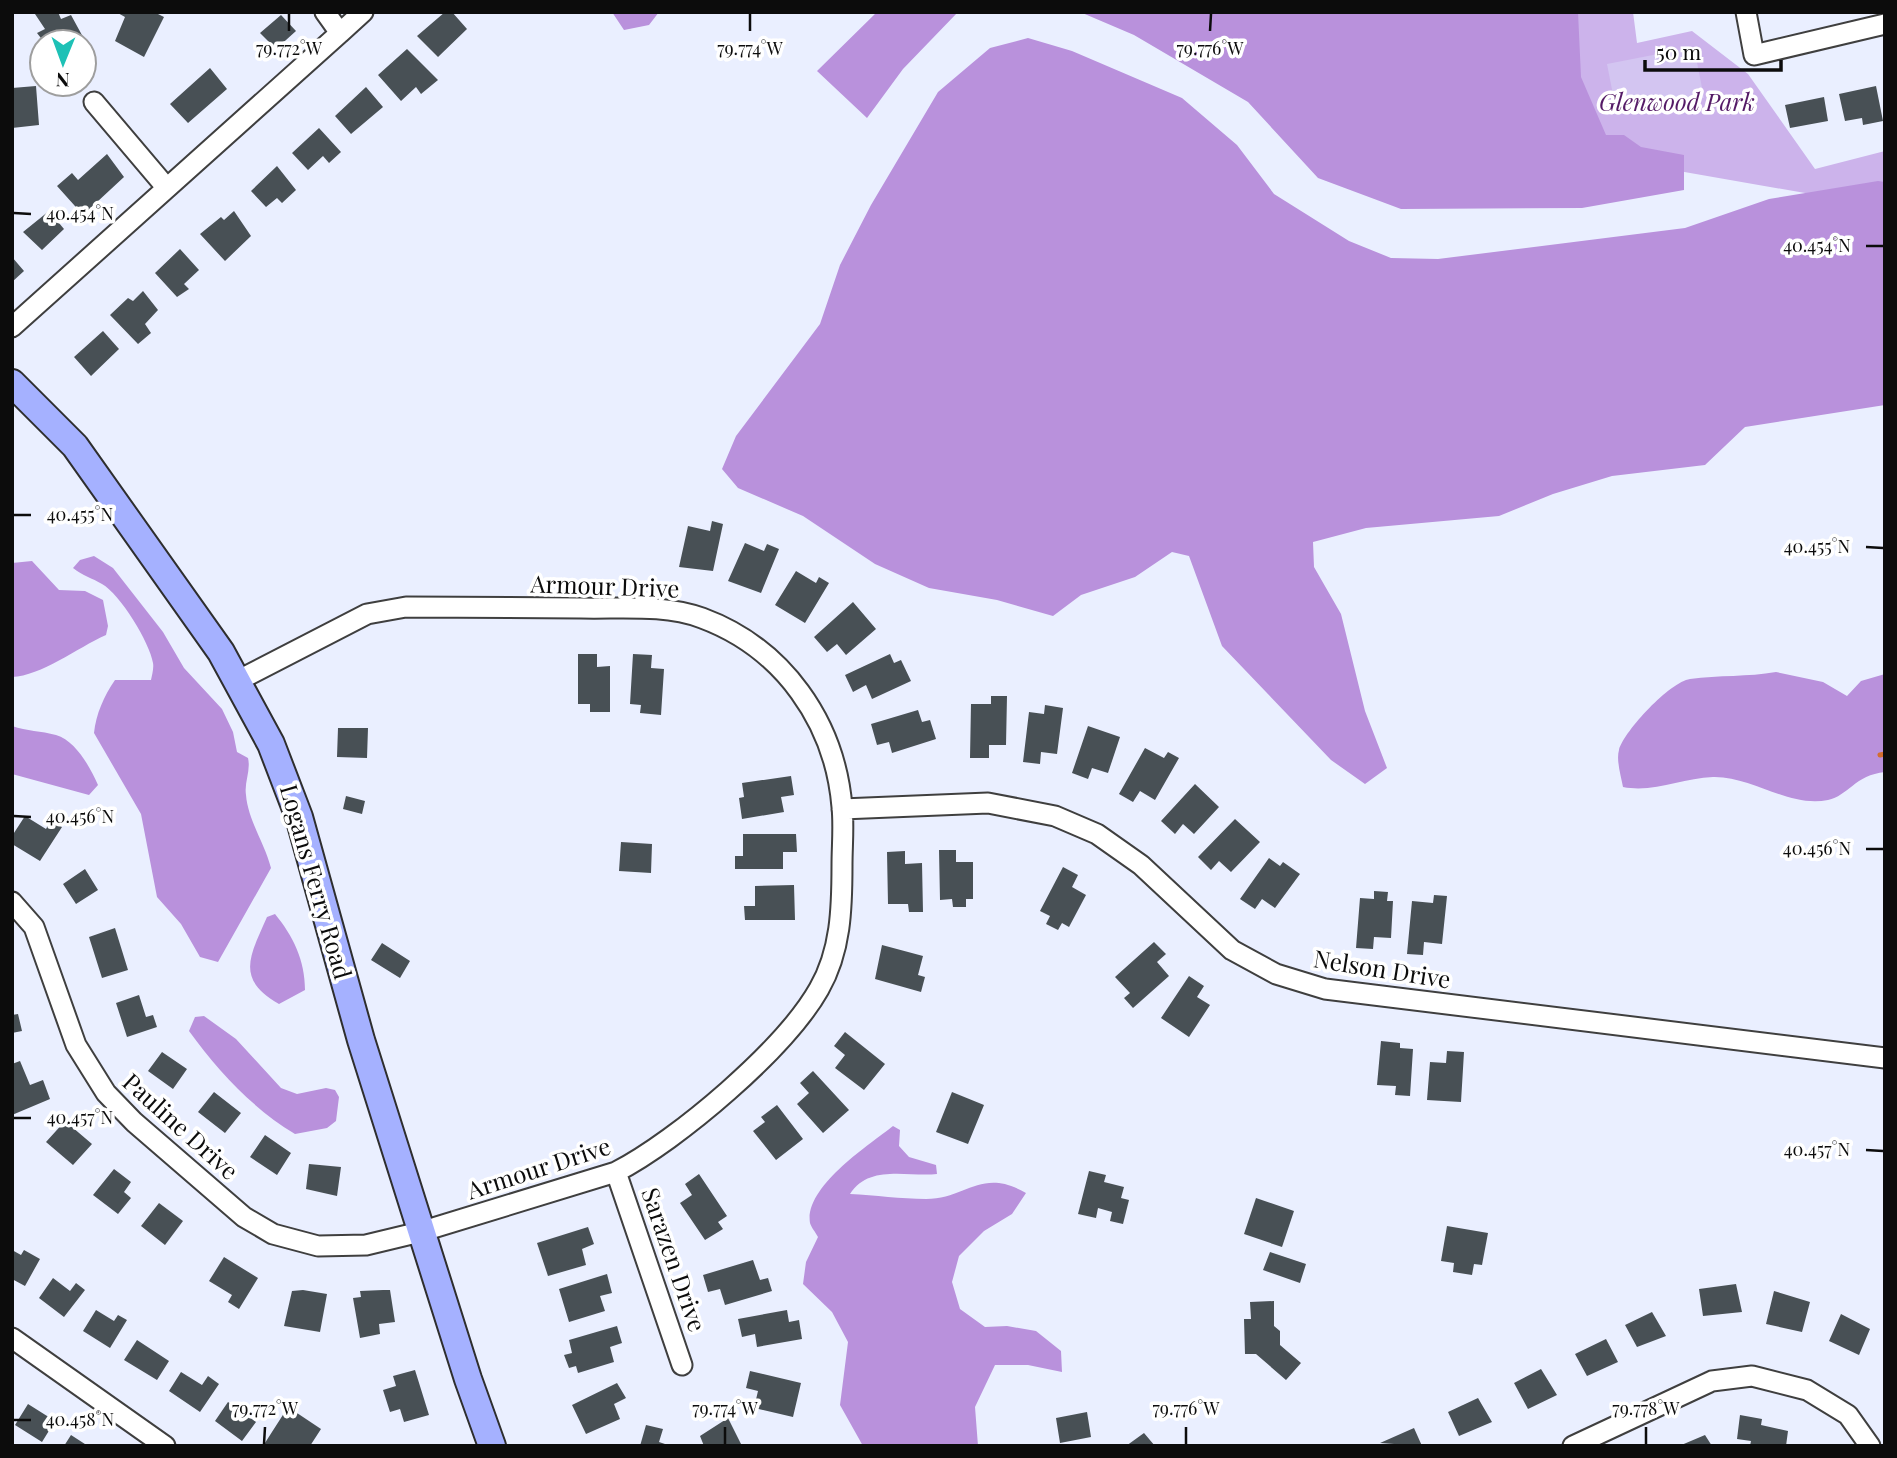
<svg xmlns="http://www.w3.org/2000/svg" width="1897" height="1458" viewBox="0 0 1897 1458" font-family="'Playfair Display',serif">
<rect width="100%" height="100%" fill="#eaefff"/>
<!-- green -->
<path fill="#ccb3eb" d="M1564,12H1633L1637,43L1692,31L1748,74L1815,169L1885,151V207L1559,150Z"/>
<!-- forest -->
<path fill="#b991dc" d="M612,12H659L649,25L624,30Z
M877,12H958L903,69L867,118L817,71Z
M1080,12H1578L1581,77L1606,135H1624L1641,147L1684,155V190L1582,208L1401,209L1318,178L1248,102L1134,35Z
M1028,38L1072,51L1182,98L1237,145L1274,194L1349,241L1391,258L1438,259L1685,228L1769,199L1878,181L1885,182V405L1745,427L1705,465L1612,476L1553,494L1499,516L1366,528L1313,542L1314,567L1341,614L1365,711L1387,768L1365,784L1331,760L1222,646L1189,556L1172,552L1135,577L1081,595L1053,616L997,600L929,588L875,564L803,516L738,488L722,469L736,436L820,324L840,265L871,205L938,92L990,48Z
M94,556L113,568L163,632L184,668L222,709L233,732L237,752L248,758C251,771 244,782 246,795C248,820 265,844 271,868L218,962L200,957L181,924L157,897L141,814L94,733C96,714 104,696 115,680H151C152,675 154,668 153,663C150,643 120,594 102,584C92,578 83,576 73,568L80,560Z
M32,561L59,590L85,591L103,600L108,626L106,635C77,648 41,676 12,677V563Z
M1776,672L1823,682L1847,696L1861,681L1885,674V772C1855,775 1848,796 1828,800C1789,808 1752,776 1713,777C1682,778 1654,793 1623,787C1621,776 1616,760 1619,750C1625,730 1670,682 1690,679C1719,675 1748,677 1776,672Z
M12,726C27,731 41,731 56,735C76,741 90,767 98,785L89,795L12,774Z
M275,914C293,936 305,960 305,990L279,1004C235,979 250,956 267,917Z
M204,1016L236,1039L281,1088L297,1094L326,1088L335,1090L339,1097L336,1121L327,1128L295,1134C252,1108 218,1071 189,1031L195,1017Z
M893,1126L900,1130L899,1146L909,1157L936,1165L937,1174C907,1177 869,1164 850,1194C875,1195 901,1199 926,1199C967,1199 981,1167 1026,1193L1012,1214L984,1231L959,1256L952,1282L960,1309L985,1327L1007,1326L1036,1331L1061,1351L1062,1372L1028,1365H995L975,1407L978,1446H863L840,1405L848,1342L832,1312L803,1284L806,1262L818,1237C816,1233 811,1227 810,1223C804,1187 869,1145 893,1126Z"/>
<!-- pitch -->
<path fill="#d3c5f1" d="M1694,47L1704,98L1617,115L1607,64Z"/>
<g fill="none" stroke-linecap="round" stroke-linejoin="round">
<!-- stream -->
<path stroke="#d36e30" stroke-width="5" d="M1880,755L1885,754"/>
</g>
<!-- building -->
<path fill="#485055" d="M37,12H58L61,19L71,15L83,37L77,42H44L37,33L45,29L35,14Z
M116,12H154L164,17L144,57L115,41L125,17Z
M445,12H452L467,29L438,57L417,36Z
M281,15L296,31L276,49L260,33Z
M407,49L438,80L421,94L416,87L401,101L378,75Z
M210,68L227,89L188,123L170,104Z
M36,86L39,125L12,128V88Z
M1876,86L1883,121L1863,125L1862,118L1845,121L1839,94Z
M366,87L383,107L351,134L335,116Z
M1824,97L1828,121L1790,128L1785,105Z
M319,128L341,152L329,163L323,156L308,170L292,153Z
M107,154L124,177L83,215L57,186L72,173L78,180Z
M277,166L296,190L282,203L277,198L266,207L251,191Z
M49,211L64,229L42,250L23,232Z
M234,211L251,236L225,261L200,234L221,217L224,220Z
M180,249L199,270L184,284L189,289L177,297L155,273Z
M12,257L24,271L12,282Z
M143,291L158,310L145,324L151,333L138,344L110,315L128,298L133,301Z
M103,331L119,349L91,376L74,357Z
M712,521L723,524L713,571L679,567L688,526L710,531Z
M745,543L764,551L767,544L779,549L761,593L728,581Z
M796,571L816,583L819,577L829,583L805,623L775,605Z
M853,602L876,629L846,655L837,644L827,652L814,637Z
M578,654H597V667L610,666V712H590V704H578Z
M633,654L652,655L651,668L664,669L661,715L640,713L641,705L630,704Z
M890,654L894,663L901,660L911,681L872,699L866,685L853,692L845,675Z
M991,696H1007L1006,745H989V758H970L971,704H991Z
M1045,705L1063,708L1057,754L1041,752L1040,764L1023,762L1029,712L1044,714Z
M918,710L922,722L930,720L936,739L892,753L889,742L877,745L871,724Z
M1088,726L1120,737L1108,773L1092,768L1088,779L1072,773Z
M338,728H368L367,758L337,757Z
M1145,748L1164,758L1168,752L1179,758L1155,800L1140,791L1133,802L1119,794Z
M791,776L794,795L781,797L784,812L742,819L739,798L744,797L742,783Z
M1195,784L1219,807L1194,834L1183,824L1175,834L1161,821Z
M346,796L365,801L362,814L343,809Z
M25,816L46,829L51,820L62,827L40,861L12,844V836Z
M1235,819L1260,842L1231,872L1219,861L1211,870L1198,857Z
M743,834H796L797,852H783V869H735V856H743Z
M621,842L652,844L651,873L619,871Z
M939,850H956V862H973V899H966V907H953L952,899L940,900Z
M905,851V864L922,863L923,912H909L908,904H888L887,852Z
M1269,858L1280,866L1283,862L1300,874L1275,908L1262,899L1255,909L1240,899Z
M1063,867L1078,875L1072,887L1086,895L1069,927L1062,923L1058,930L1046,924L1050,916L1040,911Z
M85,869L98,890L76,904L63,884Z
M794,885L795,920H745L744,906H755V886Z
M1374,891L1388,892L1387,901H1393L1391,938L1374,937L1373,949L1356,948L1360,898L1374,899Z
M1434,895L1447,896L1442,944L1424,942L1423,955L1407,954L1412,901L1433,903Z
M115,928L128,970L102,978L89,937Z
M1154,942L1166,954L1157,962L1169,976L1133,1008L1124,998L1130,993L1115,977Z
M382,943L410,961L400,978L371,960Z
M882,945L923,956L918,975L925,977L921,992L875,979Z
M1189,976L1204,986L1197,997L1210,1005L1189,1037L1161,1018Z
M139,995L146,1017L153,1015L157,1027L127,1037L116,1003Z
M18,1014L22,1031L12,1033V1015Z
M845,1032L885,1064L864,1090L835,1068L845,1055L834,1046Z
M1381,1041L1400,1043V1048L1413,1049L1410,1096L1395,1095L1396,1086L1377,1085Z
M1447,1051L1464,1052L1461,1102L1427,1100L1430,1062L1446,1063Z
M162,1052L187,1069L173,1089L148,1071Z
M20,1061L30,1085L43,1080L50,1099L12,1115V1064Z
M813,1071L849,1110L823,1133L797,1104L809,1093L800,1083Z
M214,1092L241,1113L225,1133L198,1112Z
M952,1092L984,1105L968,1144L936,1132Z
M777,1105L803,1139L776,1160L753,1131L765,1122L761,1117Z
M65,1121L92,1144L73,1165L46,1142Z
M265,1135L291,1153L277,1175L250,1157Z
M309,1164L341,1167L337,1196L306,1189Z
M114,1169L131,1182L124,1192L131,1198L118,1214L93,1195Z
M1089,1171L1106,1175L1104,1182L1124,1187L1121,1198L1129,1200L1123,1224L1110,1221L1112,1212L1098,1208L1096,1218L1078,1214Z
M699,1174L727,1216L718,1222L723,1229L705,1240L680,1203L692,1195L685,1184Z
M1256,1198L1294,1211L1282,1247L1244,1234Z
M159,1203L183,1221L165,1245L141,1226Z
M1447,1226L1488,1233L1482,1265L1474,1264L1472,1275L1453,1272L1454,1263L1441,1261Z
M588,1227L594,1244L582,1249L586,1265L548,1276L537,1243Z
M12,1250L21,1255L24,1250L40,1259L25,1286L12,1279Z
M1270,1252L1306,1264L1300,1283L1263,1270Z
M224,1257L258,1278L239,1309L228,1302L232,1295L209,1281Z
M753,1260L760,1280L768,1278L772,1291L725,1305L720,1289L708,1292L703,1275Z
M607,1274L612,1293L600,1296L605,1311L569,1322L559,1289Z
M53,1278L70,1291L76,1283L85,1290L64,1317L39,1298Z
M1736,1284L1742,1312L1703,1316L1699,1289Z
M303,1290L327,1294L320,1332L284,1326L292,1291Z
M383,1290H390L395,1322L379,1324L380,1334L360,1338L353,1298L361,1297L360,1291Z
M1774,1291L1810,1302L1802,1332L1766,1324Z
M1274,1301V1326L1280,1331V1345L1301,1363L1286,1380L1256,1354H1245L1244,1319H1251L1250,1302Z
M96,1310L114,1321L118,1315L127,1320L110,1348L83,1331Z
M787,1310L789,1322L799,1320L802,1339L757,1347L755,1334L742,1337L738,1319Z
M1652,1312L1666,1336L1637,1347L1625,1325Z
M1841,1314L1870,1329L1859,1355L1829,1341Z
M617,1326L622,1343L610,1347L614,1362L578,1373L576,1366L569,1368L564,1355L572,1353L569,1340Z
M1606,1339L1618,1362L1587,1376L1575,1354Z
M137,1340L169,1361L157,1380L124,1360Z
M1541,1369L1557,1395L1528,1409L1514,1383Z
M415,1370L429,1415L404,1422L400,1409L390,1412L383,1390L396,1386L393,1376Z
M750,1371L801,1383L793,1417L754,1408L758,1391L746,1388Z
M181,1372L202,1385L208,1376L219,1384L200,1412L169,1391Z
M617,1383L626,1398L614,1404L620,1419L586,1434L572,1405Z
M1478,1398L1492,1422L1459,1436L1448,1412Z
M228,1402L256,1422L242,1441L215,1421Z
M28,1404L55,1421L42,1442L15,1425Z
M288,1407L321,1429L310,1446H263Z
M1087,1412L1091,1437L1060,1443L1056,1418Z
M1740,1415L1762,1419L1761,1425L1788,1431L1786,1446H1750L1751,1441L1737,1439Z
M728,1418L742,1446H704L700,1436Z
M646,1425L663,1429L659,1442L671,1446H640Z
M1414,1428L1422,1446L1380,1443Z
M1144,1433L1155,1446H1126Z
M71,1435L88,1446H64Z
M1705,1435L1712,1446H1679Z"/>
<g fill="none" stroke-linecap="round" stroke-linejoin="round">
<defs>
<path id="street" d="M325,12L340,33L363,12
M1746,12L1754,55L1885,24
M94,102L166,187
M12,327L340,33
M842,809L988,803L1055,816L1097,834L1141,865L1232,950L1276,974L1325,989L1885,1058
M12,902L34,927L76,1045L106,1093L134,1122L244,1217L273,1234L318,1246L366,1245L420,1232L616,1172C678,1140 785,1049 819,989C841,951 842,908 842,865C842,846 844,826 842,807C835,722 783,648 702,618C664,604 621,609 581,608C523,608 465,607 406,607L367,614L237,681
M616,1172L682,1365
M12,1338L165,1446
M1573,1446L1712,1381L1752,1376L1807,1390L1848,1415L1870,1446"/>
<path id="secondary" d="M12,383L75,446L221,652L271,744L299,817L361,1040L468,1379L492,1446"/>
</defs>
<!-- street casing -->
<use href="#street" stroke="#3f3f3f" stroke-width="23"/>
<!-- secondary casing -->
<use href="#secondary" stroke="#2e2e2e" stroke-width="30"/>
<!-- street -->
<use href="#street" stroke="#fff" stroke-width="19"/>
<!-- secondary -->
<use href="#secondary" stroke="#a5b1ff" stroke-width="26"/>
</g>
<!-- ticks -->
<path fill="none" stroke="#0c0c0c" stroke-width="2.5" d="M289,31V14M750,31V14M1210,31L1211,14M14,213L31,214M1866,246H1883M14,515H31M1866,547L1883,548M14,816L31,817M1866,849H1883M14,1118H31M1866,1150L1883,1151M14,1420H31M264,1444L265,1427M725,1444V1427M1186,1444V1427M1646,1444V1427"/>
<g text-anchor="middle" stroke-width="7" stroke-linejoin="round" paint-order="stroke">
<!-- park labels -->
<g font-size="24" font-style="italic" fill="#541a66" stroke="#fff">
<text x="1677" y="111">Glenwood Park</text>
</g>
<!-- street labels -->
<g font-size="24" fill="#0c0c0c" stroke="#fff">
<text transform="translate(605 587) rotate(2)" y="8">Armour Drive</text>
<text transform="translate(315 882) rotate(74)" y="8">Logans Ferry Road</text>
<text transform="translate(1382 970) rotate(9)" y="8">Nelson Drive</text>
<text transform="translate(180 1127) rotate(42)" y="8">Pauline Drive</text>
<text transform="translate(539 1169) rotate(-18)" y="8">Armour Drive</text>
<text transform="translate(673 1260) rotate(71)" y="8">Sarazen Drive</text>
</g>
</g>
<g font-size="18" text-anchor="middle" fill="#0c0c0c" stroke="#fff" stroke-width="7" stroke-linejoin="round" paint-order="stroke">
<text x="289" y="55">79.772°W</text>
<text x="750" y="55">79.774°W</text>
<text x="1210" y="55">79.776°W</text>
<text x="80" y="220">40.454°N</text>
<text x="1817" y="252">40.454°N</text>
<text x="80" y="521">40.455°N</text>
<text x="1817" y="553">40.455°N</text>
<text x="80" y="823">40.456°N</text>
<text x="1817" y="855">40.456°N</text>
<text x="80" y="1124">40.457°N</text>
<text x="1817" y="1156">40.457°N</text>
<text x="265" y="1415">79.772°W</text>
<text x="725" y="1415">79.774°W</text>
<text x="1186" y="1415">79.776°W</text>
<text x="1646" y="1415">79.778°W</text>
<text x="80" y="1426">40.458°N</text>
</g>
<!-- border -->
<rect width="1897" height="1458" fill="none" stroke="#0c0c0c" stroke-width="28"/>
<!-- north arrow -->
<g transform="translate(63 63) rotate(181)"><circle r="33" fill="#ffffff" stroke="#9e9e9e" stroke-width="2"/>
<path d="M0-5L12 26L0 18L-12 26Z" fill="#1ec1b6"/>
<text y="-10" font-size="19" font-weight="bold" text-anchor="middle" fill="#0c0c0c">N</text>
</g>
<!-- scale -->
<path d="M1645 60v10h136v-10" fill="none" stroke="#0c0c0c" stroke-width="3.5"/>
<text x="1656" y="60" font-size="21" fill="#0c0c0c" stroke="#ffffff" stroke-width="5" paint-order="stroke">50 m</text>
</svg>
